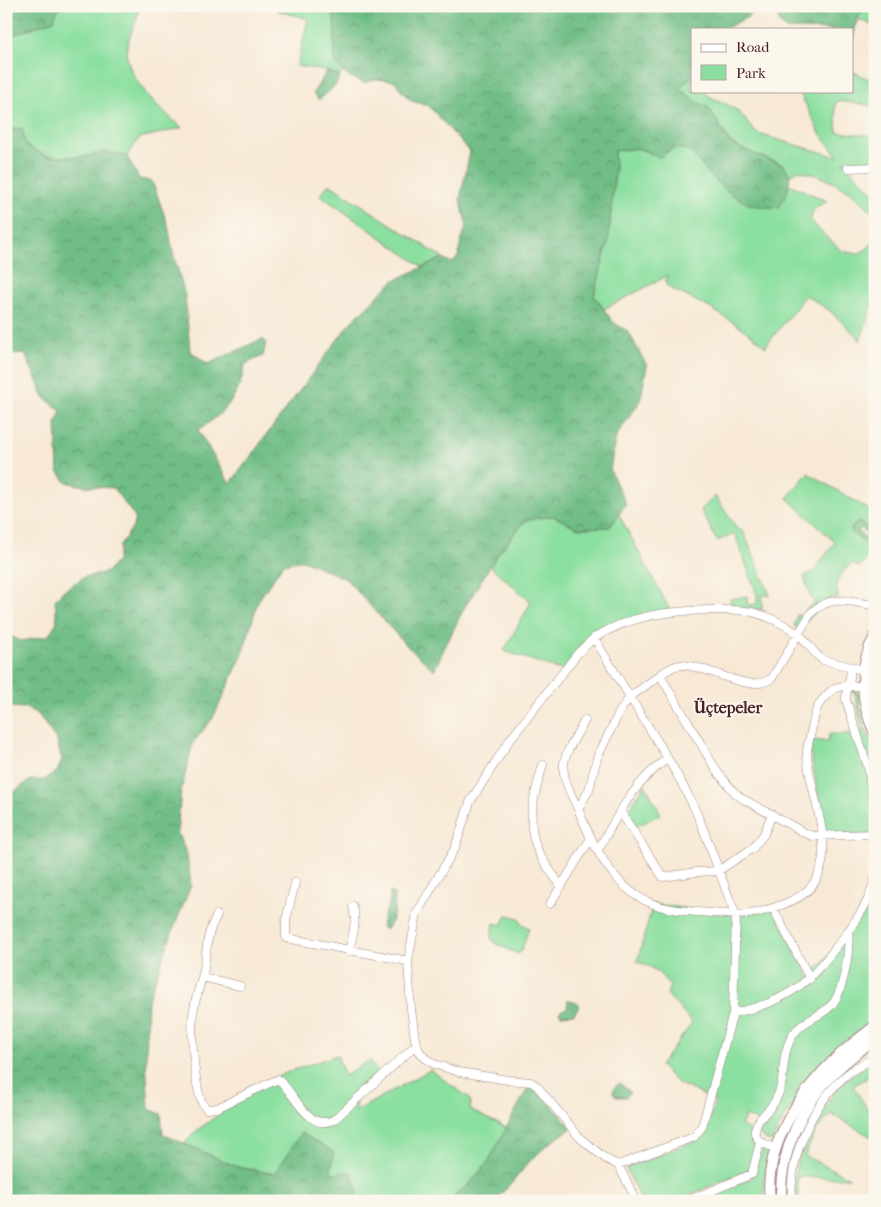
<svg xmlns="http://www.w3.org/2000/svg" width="881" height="1207" viewBox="0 0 881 1207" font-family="'IM FELL French Canon',serif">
<defs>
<pattern id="forest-crowns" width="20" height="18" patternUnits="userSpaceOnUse" patternTransform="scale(1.25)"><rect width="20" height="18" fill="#70be86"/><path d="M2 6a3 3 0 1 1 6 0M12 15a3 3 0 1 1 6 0" fill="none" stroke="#5e9a6e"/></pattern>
</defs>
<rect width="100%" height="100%" fill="#fbf7ec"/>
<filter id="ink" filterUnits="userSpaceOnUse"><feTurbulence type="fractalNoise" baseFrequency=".02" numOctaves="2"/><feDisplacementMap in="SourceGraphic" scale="10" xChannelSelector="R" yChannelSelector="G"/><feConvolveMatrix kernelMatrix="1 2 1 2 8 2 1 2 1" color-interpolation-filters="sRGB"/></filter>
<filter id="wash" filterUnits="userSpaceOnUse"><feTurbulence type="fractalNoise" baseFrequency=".0096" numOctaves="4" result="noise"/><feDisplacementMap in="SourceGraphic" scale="20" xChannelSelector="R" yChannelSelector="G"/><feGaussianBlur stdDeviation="1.12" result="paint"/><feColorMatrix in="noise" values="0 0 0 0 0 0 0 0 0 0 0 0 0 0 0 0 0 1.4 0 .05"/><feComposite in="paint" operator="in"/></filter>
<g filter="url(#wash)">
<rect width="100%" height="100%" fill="#f7e9d6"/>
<!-- green -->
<path fill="#8bdfa0" stroke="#6a7f66" d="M64,6H139C139,20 129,33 127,47C123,78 161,109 182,128L139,138L127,156L106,152L83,157H62L47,156L26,146L22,128L6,131V31L10,36Z
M278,6H334L335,62L343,71L340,76L327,71L297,66L308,19L276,10Z
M864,6H875V26L858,19L852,42V30Z
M852,71L875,82V106L837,101L835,106L837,132L875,136V164L843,162L875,194L874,214L850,191L820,176L798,170L790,176L784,165L742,149L729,141L709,108L693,99L679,88L692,76V91H706L707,95C716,100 728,104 736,110C746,117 748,127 758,134L838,157L819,132L799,91H852Z
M637,148L660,157L674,148L689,150L716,181L787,193L789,184L827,201L813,210L811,220L818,229L842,251L858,254L868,248L875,240V298L860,341L858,337L830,311L806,295L765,347L761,342L736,324L710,308L668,287L665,282L669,275L604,309L594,296L608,242L615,170L614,151Z
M329,184L443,258L423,267L320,195Z
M808,473L873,512L875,510V533L859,522L852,526L870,545H875V551L859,567L852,563C841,573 832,582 839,597L829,599L798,629L794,626L797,615L803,616L806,610L815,602L810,596L804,576L814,571L835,542L787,498Z
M715,496L738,530L742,529L770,595L762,596V611L759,609H733L730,599L747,596L748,605L757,604V595L735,534L717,541L701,510Z
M619,515L671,612L604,632L564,671L504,651L531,602L490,566L497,555L526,520L553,516L578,528L610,527Z
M850,690L858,692C861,709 862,732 875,745V780L871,787L875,799V834L826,836L811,756L813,740L828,742L829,734H857L859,739L862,728L855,693L850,692Z
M645,785L661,814L635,827L626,813Z
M875,877V1019L834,1050L808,1078L771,1142C760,1138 758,1134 760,1123L746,1116L741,1125C767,1140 752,1147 750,1169L676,1201H641L626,1168L697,1140C708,1131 711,1114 715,1101L676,1082L660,1066L692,1023L667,994L670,986C659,973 654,966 637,962L653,904L736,915L773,908L810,978L855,923Z
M507,915L518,918L522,924L529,928L521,952L518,954L496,944L491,938L494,923L502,925Z
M337,1055L345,1076L370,1060L378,1074L354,1090L356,1111L430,1070L468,1097L471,1102L470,1110L507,1128L488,1162L471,1182L449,1201H374V1199L357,1201L353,1199L301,1134L275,1174L237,1167L185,1144C190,1134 201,1128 210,1121C228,1108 245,1094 264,1083C287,1071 312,1064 337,1055Z
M875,1061V1073L853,1086L875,1121V1139L831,1114L816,1131L805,1156L850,1178L797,1177L799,1201H794L795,1170L804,1140L837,1088L854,1073Z
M764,1147L769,1149L764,1181V1201H696L751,1178Z"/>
<!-- forest -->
<path fill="url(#forest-crowns)" stroke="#5d6e58" d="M6,6H64L58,8L54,20L10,36L6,31Z
M334,6H760L748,17L724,29H692V76L679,88L693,99L709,108L729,142L742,149L784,165L790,176L787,193L779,208C770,207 760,207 752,205C725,196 706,170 689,150L674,148L660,157L637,148L614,151L615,170L608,242L594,296L614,323L628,331L647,366L640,402L616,436L610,470L626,504L610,527L578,528L553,516L525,520L497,555L463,610L434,670L405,644L346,579L303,560L283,564L258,601L242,656L213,718L193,743L181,791L177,832L187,855L191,885L170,938L148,1000L146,1061L149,1109L161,1114L163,1134L237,1167L275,1174L301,1133L334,1152L331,1171L333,1174L351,1172L358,1194L353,1199L357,1201H6V802L14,792L30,780H44L57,772L62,760L57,741L38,714L26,708L6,707V634L21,641L48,636L57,622L55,600L63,591L84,577L107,572L117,561L120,545L133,527L135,517L113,488L84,486L66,482L58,471L56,423L61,411L44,397L25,354L6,355V131L22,128L26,146L47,156L62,157H83L106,152L127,156L139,179L152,181L168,225L173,253L185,295L190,351L208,364L262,339L266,342L263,356L245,364C240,397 225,413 198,430L230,484L350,323L393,281L443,258L452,263L458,257L461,240L467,226L460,199L470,152L428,105L411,101L403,93L395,81L376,79L364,83L346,75L335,62Z
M781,6H864L852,30L786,29L779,23L778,10Z
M327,71L340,76L336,85L319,100L313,93Z
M859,522L875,533V541L861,528L858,531L875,545L865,543L851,532L852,526Z
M390,892L394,894C396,907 394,919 386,930L383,928C381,918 386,913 389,904C390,900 389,895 390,892Z
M568,999L580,1005L574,1014L561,1015L559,1013L560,1011L567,1008Z
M531,1082L572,1128L546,1146L529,1162L511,1184L494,1201H449L471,1182L488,1162Z
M620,1083L630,1092L626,1097H616L613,1093L614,1088Z"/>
</g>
<g filter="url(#ink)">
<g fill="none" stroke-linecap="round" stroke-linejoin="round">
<defs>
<path id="minor" d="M848,168L875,167
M594,638C630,615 668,611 710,610C724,610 738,609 752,612C767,616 784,624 797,633C807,640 812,653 823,660L864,670
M850,667C853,680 845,686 846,700L868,767L875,810
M660,675C666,671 673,665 681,665C707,664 749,696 772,678L811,613C832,593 850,603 875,605
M585,720C561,763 555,763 578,809L589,790L597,758L620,711L630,697C654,737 682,778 700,821C713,853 723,884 736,915C754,915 768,910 784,904C852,881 812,807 807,757C806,748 810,737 812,728C814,719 815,710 820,703C833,685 842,684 863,687
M543,765C537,786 528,812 533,835C536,854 550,870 561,886
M578,809C593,846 615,892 656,905C680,913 711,912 736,915L733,1013L702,1127L694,1137L618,1165
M620,811L663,877L697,872L718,871L753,848L764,834L772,814
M598,850C617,816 634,782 667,759
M295,883L286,920V938L408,961
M550,904L591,838
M773,908L810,979
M217,915C204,938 208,951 203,974C199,988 194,1002 193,1016C191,1033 194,1100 207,1109L217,1108L278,1079C294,1091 308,1134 335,1119L417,1044
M349,951C353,935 357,922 353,906
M202,977L240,986
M733,1013C791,1002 812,980 846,934C859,916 871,900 875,877
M775,1148C767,1145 757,1143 755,1133C754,1120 770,1111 775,1101C788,1080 778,1055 795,1032C805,1018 825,1016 834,1002C844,988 850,949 848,932
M637,1201L618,1165L606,1159L580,1138L537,1086L531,1082L508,1080L459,1072L434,1064L425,1058L419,1051L415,1039L411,1009L408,961L417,913L455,848L470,802L509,741L578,653L594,638L630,697L660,675L718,773L735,793L743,799L805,833L813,836L875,834
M687,1201L752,1174L760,1142
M792,1201C788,1157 812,1105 845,1076C854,1068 864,1063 875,1058"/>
<path id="major" d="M875,636C858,665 860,703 875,733
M863,687L866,689H875
M770,1201C764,1148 797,1096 833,1061C846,1048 861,1037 875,1026
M781,1201C779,1152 802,1104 836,1071C848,1059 862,1049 875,1039"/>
</defs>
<!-- minor casing -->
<use href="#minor" stroke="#a08480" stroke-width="9"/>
<!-- major casing -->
<use href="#major" stroke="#a08480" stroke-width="12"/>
<!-- minor -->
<use href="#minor" stroke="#fff" stroke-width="8"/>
<!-- major -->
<use href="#major" stroke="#fff" stroke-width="10"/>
</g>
</g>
<g text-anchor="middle" stroke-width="4" stroke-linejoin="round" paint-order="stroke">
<!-- neighbourhood labels -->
<g font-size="16" font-weight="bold" fill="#4a1f2b" stroke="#fbf7ec">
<text x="728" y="713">Üçtepeler</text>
</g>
</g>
<!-- margin -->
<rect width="881" height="1207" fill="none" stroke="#fbf7ec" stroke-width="25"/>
<!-- legend -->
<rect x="691" y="28" width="162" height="65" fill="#fbf7ec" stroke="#b4a19f"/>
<rect x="701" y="44" width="25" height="8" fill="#ffffff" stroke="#b4a19f"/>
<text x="736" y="52" font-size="15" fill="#4a1f2b">Road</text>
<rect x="701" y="65" width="25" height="15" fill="#8bdfa0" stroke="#b4a19f"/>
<text x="736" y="78" font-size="15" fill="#4a1f2b">Park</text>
</svg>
